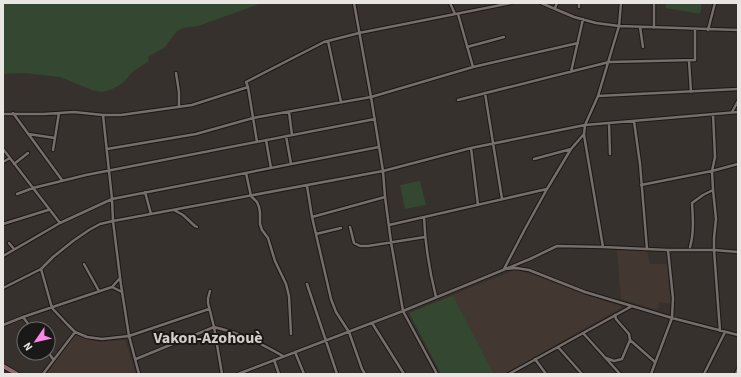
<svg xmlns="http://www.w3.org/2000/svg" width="741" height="377" viewBox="0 0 741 377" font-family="'Source Sans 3',sans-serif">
<rect width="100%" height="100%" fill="#36312d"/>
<!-- built -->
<path fill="#433831" d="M617,250L647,251L650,264H667L671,304L659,302L658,310L621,299Z
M514,270H520L583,294L621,306V308L504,374H494L453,295Z
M74,335L98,342L125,340L136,374H47Z"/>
<!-- green -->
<path fill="#344730" d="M3,3H260L254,6L198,26L183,28L177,31L165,47L148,57L149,61L132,72L125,81L118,86L110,90L102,92L92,90L60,77L24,73L3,74Z
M665,3H702L700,14L666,8Z
M420,181L426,205L405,209L400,185Z
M453,295L494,374H441L409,313Z"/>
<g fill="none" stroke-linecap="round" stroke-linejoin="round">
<defs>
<path id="minor" d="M354,3L371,97L383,171L385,197L391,242L403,311L437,374
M450,3L455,14
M541,3L574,17L596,23L619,26L738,30
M621,3L619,26L598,96L585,125L584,134L571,149L547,189L526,227L504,269L516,268L529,270L585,292L672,318L738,335
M579,7V3
M555,8L557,3
M458,14L473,67
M640,27L643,47
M654,28V3
M708,30L715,3
M328,41L341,102
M467,47L504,37
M689,61L691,92
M571,72L583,19
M176,73L179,92V107
M248,87L257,142
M485,93L502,199
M598,96L738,89
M458,100L609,62L695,60V30
M289,112L292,135
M732,112L738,101
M13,113L62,180
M3,114H44L74,112L103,115H121L192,105L248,87L246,82L324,42L359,33L511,3
M103,115L112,199L113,221L121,285L129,336L139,374
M634,121L640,164L647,249
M609,123L610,154
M28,134L55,138
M584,135L603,247
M286,136L291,164
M266,140L271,168
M471,148L478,205
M3,149L60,223
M107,149L196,134L253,118L371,97L473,67L578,43
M53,150L59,113
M534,159L571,149
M3,162L10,158
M14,164L28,153
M246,173L251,196L257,202L259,207L260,213V224L262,230L268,238L275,261L286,284L289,296L291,334
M641,185L712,171L715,157L713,114
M307,186L312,217L331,299L336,312L349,332L362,369L365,374
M713,190L716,219L714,238V250L720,331
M145,192L151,214
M17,194L33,188L86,175L375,119
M174,210L183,215L195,226L197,227
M312,217L385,197
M424,217C425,246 429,269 436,297
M3,224L48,210
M389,225L547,189
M350,227L354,243L360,246H368L425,237
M316,234L341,228
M9,243L14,249
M690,247C694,233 693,218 692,203L703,195L713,190L712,171L738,164
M3,256L60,223L112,199L379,147
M84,264L99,291
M41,269L52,308L68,325L75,332L87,337L102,339L129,336L209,309
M307,284L337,374
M112,287L122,292
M3,288L41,269L53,257L73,241L89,230L100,224L113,221L383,171L471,148L585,125L738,112
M210,291L208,298V303L214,327L222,374
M615,315L616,319L629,334L630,340L655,362
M23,317L32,329
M372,323L404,374
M3,325L23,317L112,287L120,278
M583,333L620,374
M558,347L582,374
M48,352L53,359
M295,352L304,374
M606,358L614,361L622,359L630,340
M136,359L214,327C240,333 260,343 283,356
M535,359L546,374
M274,360L279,374
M43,374L75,332
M238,374L403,311L530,259L557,246L603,247L668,250H714L738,252
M509,374L632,306
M651,374L672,318L673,298L668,250
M704,374L725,332
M736,374L738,369"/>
<path id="secondary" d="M3,366L17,374"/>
</defs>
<!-- minor casing -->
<use href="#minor" stroke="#1d1816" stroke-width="4.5"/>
<!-- secondary casing -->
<use href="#secondary" stroke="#1d1816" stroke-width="6"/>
<!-- minor -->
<use href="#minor" stroke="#756e6b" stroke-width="2.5"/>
<!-- secondary -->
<use href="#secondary" stroke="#92676a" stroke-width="4"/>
</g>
<g text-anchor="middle" stroke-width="4" stroke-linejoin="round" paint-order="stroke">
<!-- quarter labels -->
<g font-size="16" font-weight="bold" fill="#d4cdc9" stroke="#1b1918">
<text x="208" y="343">Vakon-Azohouè</text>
</g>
</g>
<!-- border -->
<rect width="741" height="377" fill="none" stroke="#e8e5e3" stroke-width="8"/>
<!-- north arrow -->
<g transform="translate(36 341) rotate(236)"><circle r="19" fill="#1b1918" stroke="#6d6b69"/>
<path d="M0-3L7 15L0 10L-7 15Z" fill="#fa87e7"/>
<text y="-6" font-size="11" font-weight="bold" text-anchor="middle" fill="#e8e5e3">N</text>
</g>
</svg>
